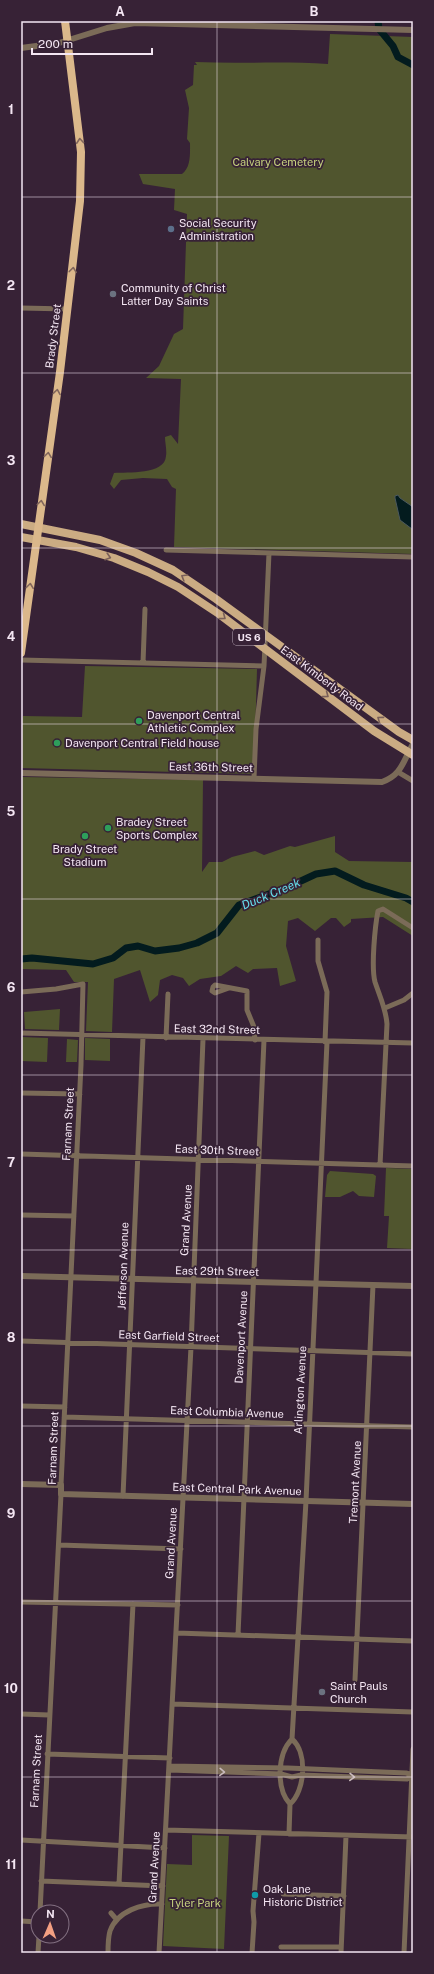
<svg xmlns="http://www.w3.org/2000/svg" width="434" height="1974" viewBox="0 0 434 1974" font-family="'Public Sans',sans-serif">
<rect width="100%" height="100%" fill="#372236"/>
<!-- green -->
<path fill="#50552e" d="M330,34L413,37V554L174,547L176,489L172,487L167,479L143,478L121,480L114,489L110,484L114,473C127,472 165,475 166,456C167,450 165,443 165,437L171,435L178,444L181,379L146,378L159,366L174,334L183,329L187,214L174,210L175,189L143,184L139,174H182C191,167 190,154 190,143L187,139L189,108L185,90L193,85L194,65H197L195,62C240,64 284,61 328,64Z
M85,666L257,669L254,774L21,768V724L23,716L82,717Z
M21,777L203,780L202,872L209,862H222L232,857L255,851L264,855L290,846L295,847L335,836V852L349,861L413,862V936L383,917L351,919V922L344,927L336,918H331L315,931L298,918L288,921L286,946L296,981L280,986L277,968L253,969L248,973L236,966L221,976L200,979L189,986L183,978L172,975L160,980L158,995L150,1002L140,970L114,979L112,1032L86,1031L88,982H74L66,970L21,969Z
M60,1009L59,1030L25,1029L24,1012Z
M21,1037L48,1038L47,1062L21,1061Z
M85,1038L110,1039V1061L85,1060Z
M67,1039L78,1040L77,1062H66Z
M386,1168L413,1169V1249L387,1248L389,1216H384Z
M330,1171L373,1174L376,1176L374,1197L359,1196L353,1191L340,1197H325L327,1175Z
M192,1835L229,1836L224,1949L163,1946L167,1864L192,1865Z"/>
<!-- water -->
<path fill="#031b1e" stroke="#4b585e" d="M398,495L400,498L413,507V532L412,529L400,520L395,498V496Z"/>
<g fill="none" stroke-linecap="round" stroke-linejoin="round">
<!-- river -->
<path stroke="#031b1e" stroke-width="7" d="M378,21L379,29L393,46L398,57L413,65
M21,959L32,958L93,964L113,958L126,948L138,946L155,951L179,948L197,943L217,933L239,905L288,887L316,874L335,871L364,885L406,898L413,902"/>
<!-- minor -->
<path stroke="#7b6b58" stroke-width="5" d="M21,308L68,309
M166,550L413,557
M21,660L264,666
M143,663L145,609
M398,772L413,781
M254,778L256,729L264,666L269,553
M318,940V961L327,992L325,1042
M229,988L215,993L212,991L213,987L215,985L247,991V1010L254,1027L255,1040
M21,992L56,989L83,984L81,1065L61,1485
M385,1008L404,1000L413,993
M21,1033L413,1043
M166,1038L168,994
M21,1093L80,1094
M21,1154L413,1166
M380,1165L387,1024C386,1009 380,997 375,982C371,967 375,926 378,911L383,909L413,928
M21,1215L74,1216
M21,1341L413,1354
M21,1406L65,1407
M64,1417L413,1427
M123,1496L143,1037
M59,1545L181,1549
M21,1602L178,1605
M177,1633L413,1641
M238,1635L264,1040
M355,1680L373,1285
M173,1704L413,1712
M21,1714L49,1715
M47,1754L170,1758
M170,1766L288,1768L406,1773L413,1775
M170,1770L281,1774L292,1777L301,1775L407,1779L412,1775
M290,1804C305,1791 308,1753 292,1739
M166,1830L413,1837
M289,1834L290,1804C276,1789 277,1754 292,1739L306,1501L327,1042
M21,1840L165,1848
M41,1881L163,1886
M119,1884L133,1604
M283,1894L344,1896
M40,1912L61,1494
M111,1913L117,1920
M21,1921L38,1922
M281,1947H341
M38,1953L39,1936
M108,1953C108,1946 108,1938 110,1931C117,1911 143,1903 162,1904
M159,1953L191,1347L203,1039
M252,1953L254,1922L253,1911L259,1833
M341,1953L346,1836
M404,1953L413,1749"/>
<!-- tertiary -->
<path stroke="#7b6b58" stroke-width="6" d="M21,48L59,43L107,28L135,23L413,30
M21,773L382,782C402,775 403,761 413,744
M21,1276L413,1286
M21,1484L61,1485V1494L413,1504"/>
<!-- primary -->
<path stroke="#cbac83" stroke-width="8" d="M21,524L100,540L136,553L173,570L216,599L399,732L413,740
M21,537L76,547L114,558L148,572L178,587L219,614L374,731L413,755"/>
<!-- trunk -->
<path stroke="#dbb88b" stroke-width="8" d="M21,653L60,372L80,201L81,152L65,21"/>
</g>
<!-- one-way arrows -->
<defs><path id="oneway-chevron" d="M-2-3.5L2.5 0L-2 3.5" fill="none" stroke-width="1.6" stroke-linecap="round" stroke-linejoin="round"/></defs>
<g stroke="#81665c">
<use href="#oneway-chevron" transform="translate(80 141) rotate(-95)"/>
<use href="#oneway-chevron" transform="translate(73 270) rotate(-83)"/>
<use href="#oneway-chevron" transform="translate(57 392) rotate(-81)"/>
<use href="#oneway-chevron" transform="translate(48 455) rotate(-82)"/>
<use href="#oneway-chevron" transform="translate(41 503) rotate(-82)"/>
<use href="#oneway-chevron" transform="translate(30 586) rotate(-83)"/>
</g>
<g stroke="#7a6059">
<use href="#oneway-chevron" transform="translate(108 557) rotate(17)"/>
<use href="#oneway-chevron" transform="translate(184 577) rotate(-149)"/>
<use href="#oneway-chevron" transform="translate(223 617) rotate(37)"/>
<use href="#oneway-chevron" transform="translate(326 695) rotate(37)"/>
<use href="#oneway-chevron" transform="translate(380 719) rotate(-144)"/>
</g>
<g stroke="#cabbbd">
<use href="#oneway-chevron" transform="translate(222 1772) rotate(2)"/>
<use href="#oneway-chevron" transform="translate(352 1777) rotate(2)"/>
</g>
<!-- grid -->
<path fill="none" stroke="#f4e6f3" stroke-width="1" stroke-opacity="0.55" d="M217,21V1953M21,197H413M21,373H413M21,548H413M21,724H413M21,899H413M21,1075H413M21,1250H413M21,1426H413M21,1601H413M21,1777H413"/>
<!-- markers -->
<circle fill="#5c6f8a" stroke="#372236" stroke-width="1.5" cx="171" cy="229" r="4"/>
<g fill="#6b7280" stroke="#372236" stroke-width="1.5">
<circle cx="113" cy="294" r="4"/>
<circle cx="322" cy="1692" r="4"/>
</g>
<g fill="#2e9e5b" stroke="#372236" stroke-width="1.5">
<circle cx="139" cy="721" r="4"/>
<circle cx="57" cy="743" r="4"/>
<circle cx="108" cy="828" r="4"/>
<circle cx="85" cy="836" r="4"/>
</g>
<circle fill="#0f9aa8" stroke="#372236" stroke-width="1.5" cx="255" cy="1895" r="4"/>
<g text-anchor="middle" stroke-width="3.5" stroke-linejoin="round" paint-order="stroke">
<!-- shield labels -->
<rect fill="#372236" stroke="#bbabba" stroke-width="1" x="233" y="629" width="32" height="16" rx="3"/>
<g font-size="10" font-weight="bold" fill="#f4e6f3">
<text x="249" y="641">US 6</text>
</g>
<!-- park labels -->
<g font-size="11" fill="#c6d27e" stroke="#372236">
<text x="278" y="166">Calvary Cemetery</text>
<text x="195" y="1907">Tyler Park</text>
</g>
<!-- poi labels -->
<g font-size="11" fill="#f4e6f3" stroke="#372236" text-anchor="start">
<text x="179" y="227">Social Security<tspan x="179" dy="13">Administration</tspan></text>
<text x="121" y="292">Community of Christ<tspan x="121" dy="13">Latter Day Saints</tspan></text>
<text x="147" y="719">Davenport Central<tspan x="147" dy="13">Athletic Complex</tspan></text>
<text x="65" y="747">Davenport Central Field house</text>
<text x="116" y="826">Bradey Street<tspan x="116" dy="13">Sports Complex</tspan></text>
<text x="85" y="853" text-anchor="middle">Brady Street<tspan x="85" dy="13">Stadium</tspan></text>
<text x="330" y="1690">Saint Pauls<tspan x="330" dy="13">Church</tspan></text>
<text x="263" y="1893">Oak Lane<tspan x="263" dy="13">Historic District</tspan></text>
</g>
<!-- street labels -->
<g font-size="11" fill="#f4e6f3" stroke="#372236">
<text transform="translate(53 336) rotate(-83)" y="4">Brady Street</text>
<text transform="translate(322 678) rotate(37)" y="4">East Kimberly Road</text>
<text transform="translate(211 767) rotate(1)" y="4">East 36th Street</text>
<text transform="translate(217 1029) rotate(1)" y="4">East 32nd Street</text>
<text transform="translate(68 1124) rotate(-87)" y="4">Farnam Street</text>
<text transform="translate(217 1150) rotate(2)" y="4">East 30th Street</text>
<text transform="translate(186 1220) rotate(-87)" y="4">Grand Avenue</text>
<text transform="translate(123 1266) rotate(-88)" y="4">Jefferson Avenue</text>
<text transform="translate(217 1271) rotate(1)" y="4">East 29th Street</text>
<text transform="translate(169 1336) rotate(2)" y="4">East Garfield Street</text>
<text transform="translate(241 1337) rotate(-87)" y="4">Davenport Avenue</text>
<text transform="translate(300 1390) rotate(-87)" y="4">Arlington Avenue</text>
<text transform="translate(227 1412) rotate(2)" y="4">East Columbia Avenue</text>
<text transform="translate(53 1448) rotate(-88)" y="4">Farnam Street</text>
<text transform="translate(355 1482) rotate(-87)" y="4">Tremont Avenue</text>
<text transform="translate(237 1489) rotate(2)" y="4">East Central Park Avenue</text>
<text transform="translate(171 1543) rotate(-87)" y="4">Grand Avenue</text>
<text transform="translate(36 1771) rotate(-87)" y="4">Farnam Street</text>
<text transform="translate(154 1867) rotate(-87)" y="4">Grand Avenue</text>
</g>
<!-- water labels -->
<g font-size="12" font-style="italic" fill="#65dce8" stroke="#372236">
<text transform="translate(271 894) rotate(-23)" y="4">Duck Creek</text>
</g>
</g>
<!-- border -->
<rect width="434" height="1974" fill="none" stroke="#372236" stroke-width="44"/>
<!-- north arrow -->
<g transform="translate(50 1924) rotate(2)"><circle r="19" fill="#372236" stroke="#837082"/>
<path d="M0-3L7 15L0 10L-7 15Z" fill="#f39f82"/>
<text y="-6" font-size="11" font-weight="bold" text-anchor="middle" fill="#f4e6f3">N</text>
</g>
<!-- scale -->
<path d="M32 48v6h120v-6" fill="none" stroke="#f4e6f3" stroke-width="2"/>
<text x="38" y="48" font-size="12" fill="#f4e6f3" stroke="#372236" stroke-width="3" paint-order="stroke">200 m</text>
<rect x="22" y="22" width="390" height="1930" fill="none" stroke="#f4e6f3" stroke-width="1.5"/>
<g font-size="13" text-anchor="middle" font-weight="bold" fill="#f4e6f3">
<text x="120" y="16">A</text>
<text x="314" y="16">B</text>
<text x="11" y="114">1</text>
<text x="11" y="290">2</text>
<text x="11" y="465">3</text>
<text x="11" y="641">4</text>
<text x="11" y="816">5</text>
<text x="11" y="992">6</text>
<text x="11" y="1167">7</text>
<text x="11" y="1342">8</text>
<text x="11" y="1518">9</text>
<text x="11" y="1693">10</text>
<text x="11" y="1869">11</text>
</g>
</svg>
